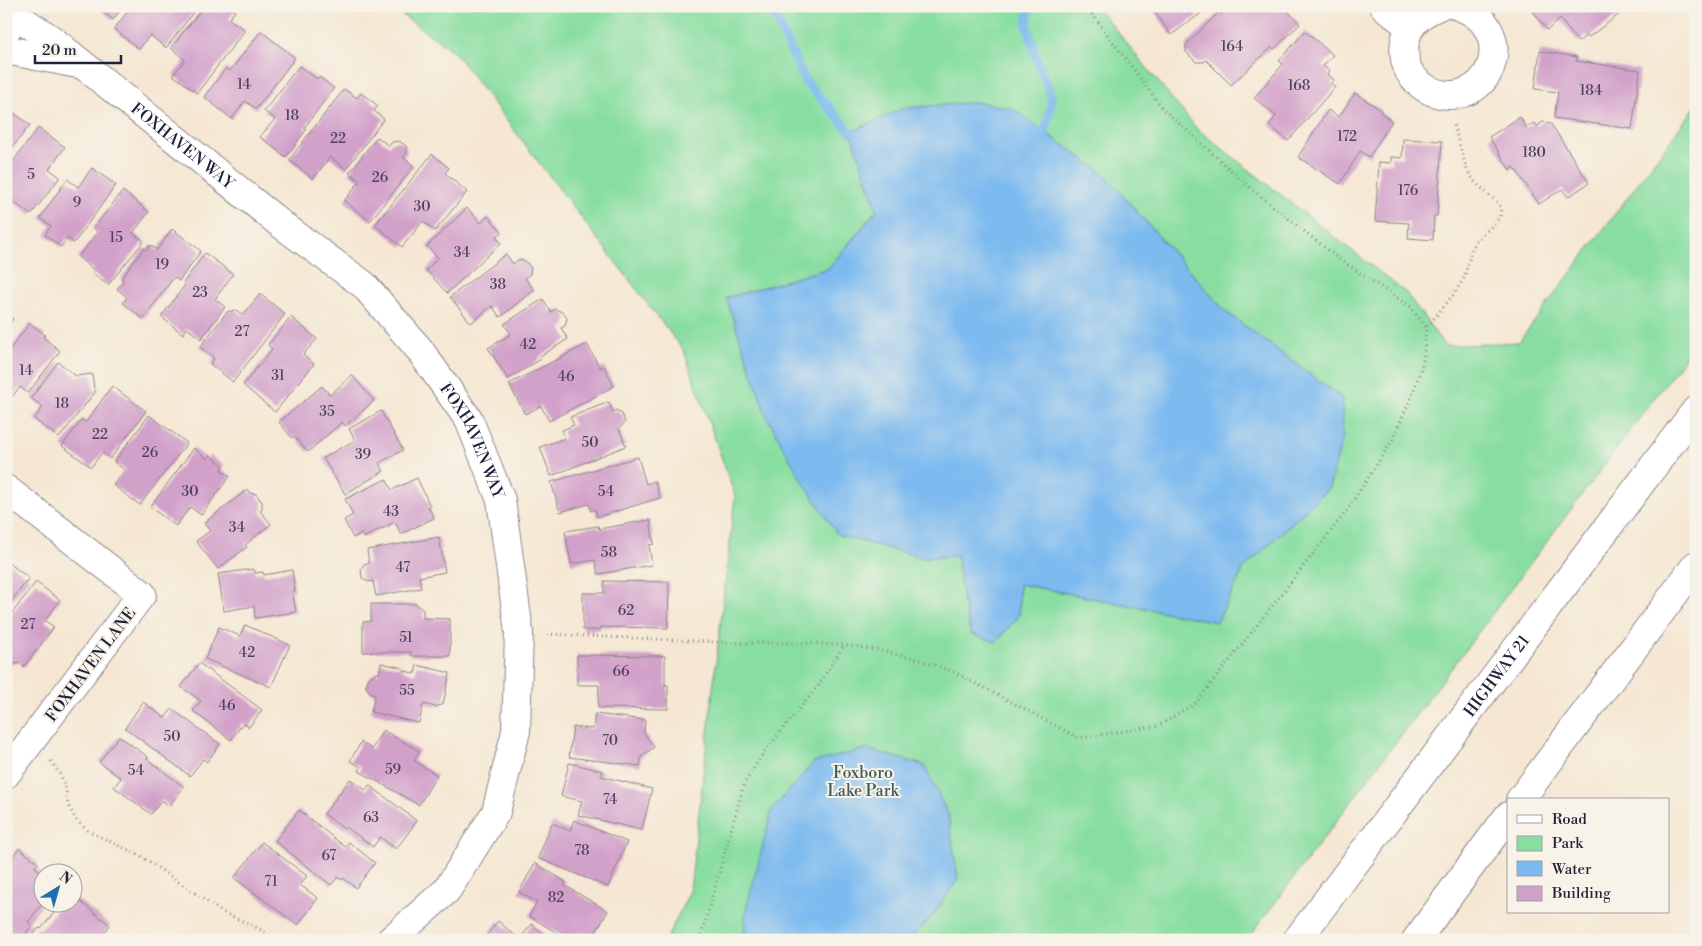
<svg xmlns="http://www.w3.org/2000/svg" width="1702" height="946" viewBox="0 0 1702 946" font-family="'Libre Bodoni',serif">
<rect width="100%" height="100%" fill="#f7f3e8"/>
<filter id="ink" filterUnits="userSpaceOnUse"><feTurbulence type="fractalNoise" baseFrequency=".02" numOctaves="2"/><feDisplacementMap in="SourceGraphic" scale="10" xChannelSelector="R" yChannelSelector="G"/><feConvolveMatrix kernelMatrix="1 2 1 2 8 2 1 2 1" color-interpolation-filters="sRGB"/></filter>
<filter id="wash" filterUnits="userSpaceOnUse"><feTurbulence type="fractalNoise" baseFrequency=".0096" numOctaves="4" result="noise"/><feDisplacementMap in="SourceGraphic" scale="20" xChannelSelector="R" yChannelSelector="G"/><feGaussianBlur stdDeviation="1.12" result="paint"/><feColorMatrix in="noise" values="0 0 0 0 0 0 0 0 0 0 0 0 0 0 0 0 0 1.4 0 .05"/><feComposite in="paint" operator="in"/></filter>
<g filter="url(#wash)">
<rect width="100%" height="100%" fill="#f5e7d3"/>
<!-- green -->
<path fill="#88dea1" stroke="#55806e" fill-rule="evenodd" d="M390,6H1096L1197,129L1406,293L1445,346L1519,342L1696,106V343L1247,940H666L690,891L735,496L684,351L454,52ZM1103,173L1225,311L1342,398L1329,488L1244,568L1217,622L1019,584V616L996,642L971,634L963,601L957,556L924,558L726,298L829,268L877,209Z"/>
<!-- water -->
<path fill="#7cbaef" stroke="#4f6e95" d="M977,102L1011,108L1103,173L1225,311L1342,398L1343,436L1329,488L1244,568L1217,622L1019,584V616L996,642L971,634L963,601L957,556L924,558L838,535L798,474L767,417L726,298L829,268L877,210L851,132L904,108Z
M866,749L924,765L948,814L958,879L933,916L910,940H744L745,914L772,810L814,762Z"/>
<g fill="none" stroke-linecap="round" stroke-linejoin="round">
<!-- stream -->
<path stroke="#7cbaef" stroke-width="9" d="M770,6L805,81L851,132
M1029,6L1027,24L1036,56L1052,99L1045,132"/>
</g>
<g id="blocks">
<!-- building -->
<path fill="#d2a1ca" d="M95,6H123L113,20Z
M132,6H198L166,48L150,35L139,49L114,29Z
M204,6H229L235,11L229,19L245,30L197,93L173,75L185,60L171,48Z
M1150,6H1211L1171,35Z
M1230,6H1259L1260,8L1262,6H1283L1300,24L1274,49L1272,47L1231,85L1206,60L1204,62H1196L1186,52V45L1219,12L1221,14Z
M1529,6H1630L1589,37L1587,35L1578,42L1560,19L1547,30Z
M261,31L295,58L256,109L245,101L232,119L204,97L226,68L230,71Z
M1305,31L1333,55L1323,66L1330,71L1327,74L1334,80L1331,83L1335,87L1288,141L1269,125L1276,116L1254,98L1283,64L1279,61Z
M1540,51L1577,57L1576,61L1640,70L1632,129L1554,118L1558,92L1535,89Z
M299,66L317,79L319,77L334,88L304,128L306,130L286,157L260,137L275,119L264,111Z
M344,89L357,98L361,93L378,106L374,111L384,119L346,169L330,157L313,179L289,160Z
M1355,93L1381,110L1380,112L1392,121L1369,157L1360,151L1340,184L1298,157L1328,110L1339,117Z
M6,107L30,125L6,156Z
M1520,117L1526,128L1534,123L1537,126L1543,122L1551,124L1589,183L1568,197L1562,189L1539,204L1514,167L1510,170L1489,137Z
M38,128L65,147L49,169L60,177L31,215L6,196V171Z
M377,137L389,146L392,142L399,141L406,146L407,153L403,157L414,166L370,221L344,201L360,181L349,173Z
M1403,139L1442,141L1437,216H1434L1433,240L1408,238L1409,223L1375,221L1379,162L1391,163V157L1402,158Z
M432,154L449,168L445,173L467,192L435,231L423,221L402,247L375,225Z
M92,168L116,185L74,243L67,238L61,247L45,235L51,226L40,218L67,179L78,187Z
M123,191L149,212L133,233L144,241L108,285L92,273L94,270L78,257L98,232L93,228Z
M467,208L481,223L488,216L502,232L496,237L501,243L447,293L426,270L438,258L427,246Z
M172,229L201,251L179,281L174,277L143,319L123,303L127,297L117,289L124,281L121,279L144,248L147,250L150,245L157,250Z
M205,253L233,274L215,299L225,307L201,339L187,328L183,334L161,317L185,285L183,283Z
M506,254L513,264L519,259L525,261L531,268L530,274L525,278L534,290L500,317L492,306L471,323L450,297Z
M260,294L285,314L233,382L210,364L214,358L200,347L227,312L236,310L243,315Z
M543,299L551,312L555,309L562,312L567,318L565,326L561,328L568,339L539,357L541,359L508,379L488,348L511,334L504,324Z
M6,314L13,319L6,328Z
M291,317L317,339L303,355L314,364L275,412L243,385L272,349L268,345Z
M30,323L45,335L43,337L60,351L28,393L20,387L6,404V354Z
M587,344L600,368L604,366L614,386L549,421L541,406L525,414L509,384Z
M58,362L76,376L92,374L94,389L96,391L59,438L34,419L43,407L31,398Z
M352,375L374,401L345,426L342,422L308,452L294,436L292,438L279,422L322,386L330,395Z
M112,386L146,411L110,459L102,453L91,467L62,446L82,419L86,422Z
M609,402L613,412L616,410L622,414L625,422L619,429L626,446L551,476L540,447L565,438L562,430L574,425L570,417Z
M381,411L403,450L379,463L384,471L345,494L323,458L355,440L349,429Z
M149,415L187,443L140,505L113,485L125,470L114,462Z
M194,448L207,459L210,455L224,466L221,470L230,476L201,515L190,507L176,526L150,507Z
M638,457L646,484L655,481L660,498L597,517L595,509L591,511L589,504L560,512L551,482Z
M417,478L430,506H428L434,518L401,534L395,522L363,538L361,534L353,538L344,520L353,515L345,499L386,479L392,490Z
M248,489L250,493L256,494L262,502V510L260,511L271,524L245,545L247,547L218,569L196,541L210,531L204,523Z
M650,520L654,544L649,545L652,565L598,574L595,560L571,564L565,531L598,526L599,529Z
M439,537L445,572L419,577L421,588L376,596L373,581L368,582L362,578L361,569L364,564L369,563L367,550Z
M6,561L29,578L6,608Z
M254,569L255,573L263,572L264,575L292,570L295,591H292L296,612L255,618L254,606L224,611L218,574Z
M604,581L669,582L668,628L600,627V630H583V593H604Z
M36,582L60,600L45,621L54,627L24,667L20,663L6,665V621Z
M371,604H416L423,610V618L450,619V656H411V652H363V622L371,621Z
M245,625L290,645L271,687L205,659L219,627L240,636Z
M577,655L665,656V685H668V709L598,708L599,685H577Z
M199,663L262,710L249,727L243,723L231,740L193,711L201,701L181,687Z
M381,663L403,668V670L415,674L417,665L450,673L443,704L436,707L423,704L419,723L371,712L375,694L371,693L366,687L368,679L375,673L379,674Z
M143,702L165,718L172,709L220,744L207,762L203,759L190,776L125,728Z
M595,714L645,720L644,733L654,747L641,757L640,766L569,757L573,727L593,729Z
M383,730L419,751L414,761L437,775L419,805L359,771L361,767L350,761L361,742L372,749Z
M119,736L148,757L147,759L184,787L169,806L162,800L151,814L114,787L121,778L99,762Z
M569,763L603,771L601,776L652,789L642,830L578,815L582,801L561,796Z
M350,779L366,790L369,785L417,821L396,849L380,837L373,847L346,827L344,829L324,814Z
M299,810L345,847L349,842L375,863L356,888L343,878L341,880L338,877L331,885L275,841Z
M574,820L627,842L608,887L538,858L552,823L570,831Z
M262,842L307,876L300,885L318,898L298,925L234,878Z
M19,848L38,863L35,867L42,873V904L28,922L32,925L21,940H6V865Z
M535,863L566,882L564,885L608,911L591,940H569L529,916L537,902L519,892Z
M72,895L110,925L99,940H29L39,928L41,929L61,904H72Z
M498,921L519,939L532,924L551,940H483Z"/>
</g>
</g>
<g filter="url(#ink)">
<use href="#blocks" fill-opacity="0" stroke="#8c8487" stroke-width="1"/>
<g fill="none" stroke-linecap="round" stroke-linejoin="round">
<defs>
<g id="minor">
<path d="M1384,6L1410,27"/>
<path d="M1439,6C1425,12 1414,18 1408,32C1402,45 1403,64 1412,76C1419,85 1428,91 1440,94C1495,105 1518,25 1458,6"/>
<path id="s1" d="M13,14L51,39L282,225L364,285L419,349L469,420L501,500L519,632L516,731L496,812L447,890L391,940"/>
<path d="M6,50L78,64"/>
<path d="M6,489L142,594L6,774"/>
</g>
<path id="tertiary" d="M6,31L13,14L11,6"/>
<g id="primary">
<path d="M1520,800L1696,565"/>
<path id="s2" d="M1297,940L1696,410"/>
<path d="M1416,940L1508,816"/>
</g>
</defs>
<!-- minor casing -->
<use href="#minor" stroke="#8c8487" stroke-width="30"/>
<!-- tertiary casing -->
<use href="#tertiary" stroke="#8c8487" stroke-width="30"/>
<!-- primary casing -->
<use href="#primary" stroke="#8c8487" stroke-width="30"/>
<!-- path -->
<path stroke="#8c8487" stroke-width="3" stroke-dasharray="1 4" stroke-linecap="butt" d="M1086,6L1164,110L1254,191L1339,259L1411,307L1426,328
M547,634L734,643H799L844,645L878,650L917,659L954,672L1079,738L1158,726L1196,703L1346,512L1393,439L1413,393L1423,362L1426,328L1454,294L1464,278L1472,248L1476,241L1493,225L1500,217L1501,209L1499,204L1475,182L1467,170L1453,123
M51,761L61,776L66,790L68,804L76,820L88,831L141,856L222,912L262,930L276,940
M700,940L744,784L764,752L818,686L844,645"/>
<!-- minor -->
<use href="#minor" stroke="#fff" stroke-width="28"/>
<!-- tertiary -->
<use href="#tertiary" stroke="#fff" stroke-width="28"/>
<!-- primary -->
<use href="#primary" stroke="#fff" stroke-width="28"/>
</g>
</g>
<g text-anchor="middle" stroke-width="4" stroke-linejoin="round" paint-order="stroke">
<!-- number labels -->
<g font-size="14" fill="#4e425f">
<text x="1232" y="51">164</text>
<text x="244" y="89">14</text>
<text x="1299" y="90">168</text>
<text x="1591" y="95">184</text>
<text x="292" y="120">18</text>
<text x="1347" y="141">172</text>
<text x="338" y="143">22</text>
<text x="1534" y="157">180</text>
<text x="31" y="179">5</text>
<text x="380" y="182">26</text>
<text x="1408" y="195">176</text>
<text x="77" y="207">9</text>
<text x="422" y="211">30</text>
<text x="116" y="242">15</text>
<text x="462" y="257">34</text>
<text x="162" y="269">19</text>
<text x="498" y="289">38</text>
<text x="200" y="297">23</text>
<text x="242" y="336">27</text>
<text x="528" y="349">42</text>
<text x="26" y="375">14</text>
<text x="278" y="380">31</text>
<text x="566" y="381">46</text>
<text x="62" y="408">18</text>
<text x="327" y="416">35</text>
<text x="100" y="439">22</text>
<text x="590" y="447">50</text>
<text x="150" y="457">26</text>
<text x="363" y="459">39</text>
<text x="190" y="496">30</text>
<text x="606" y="496">54</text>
<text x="391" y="516">43</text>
<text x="237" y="532">34</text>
<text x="609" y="557">58</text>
<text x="403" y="572">47</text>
<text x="626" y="615">62</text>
<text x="28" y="629">27</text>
<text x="406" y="642">51</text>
<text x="247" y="657">42</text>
<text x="621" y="676">66</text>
<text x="407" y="695">55</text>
<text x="227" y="710">46</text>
<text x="172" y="741">50</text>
<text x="610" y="745">70</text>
<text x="393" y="774">59</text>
<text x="136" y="775">54</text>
<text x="610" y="804">74</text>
<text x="371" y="822">63</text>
<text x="582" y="855">78</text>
<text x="329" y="860">67</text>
<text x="271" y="886">71</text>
<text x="556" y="902">82</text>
</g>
<!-- street labels -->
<g font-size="16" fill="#22223b" stroke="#f7f3e8">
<text dy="6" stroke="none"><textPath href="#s1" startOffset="215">FOXHAVEN WAY</textPath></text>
<text dy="6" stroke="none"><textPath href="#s1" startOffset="635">FOXHAVEN WAY</textPath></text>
<text transform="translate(90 664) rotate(-53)" y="6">FOXHAVEN LANE</text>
<text dy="6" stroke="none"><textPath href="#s2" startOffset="331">HIGHWAY 21</textPath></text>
</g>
<!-- park labels -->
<g font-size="16" fill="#415a5a" stroke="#f7f3e8">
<text x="863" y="778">Foxboro<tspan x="863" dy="18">Lake Park</tspan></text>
</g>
</g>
<!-- margin -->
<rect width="1702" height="946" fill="none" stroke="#f7f3e8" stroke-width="25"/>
<!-- legend -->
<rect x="1507" y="798" width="162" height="115" fill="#f7f3e8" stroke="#a29fa3"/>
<rect x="1517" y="815" width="25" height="8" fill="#ffffff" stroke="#a29fa3"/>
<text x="1552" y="824" font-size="15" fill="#22223b">Road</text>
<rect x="1517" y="836" width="25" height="15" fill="#88dea1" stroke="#a29fa3"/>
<text x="1552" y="848" font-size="15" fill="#22223b">Park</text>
<rect x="1517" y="861" width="25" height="15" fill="#7cbaef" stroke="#a29fa3"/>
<text x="1552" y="874" font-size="15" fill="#22223b">Water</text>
<rect x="1517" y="886" width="25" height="15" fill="#d2a1ca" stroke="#a29fa3"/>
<text x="1552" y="898" font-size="15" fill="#22223b">Building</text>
<!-- north arrow -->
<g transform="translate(58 888) rotate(37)"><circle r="24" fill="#f7f3e8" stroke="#a29fa3"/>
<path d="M0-4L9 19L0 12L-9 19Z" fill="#1f6fb2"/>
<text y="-8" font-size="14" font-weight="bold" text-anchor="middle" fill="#22223b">N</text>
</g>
<!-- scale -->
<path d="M35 55v8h86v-8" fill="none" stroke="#22223b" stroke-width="2.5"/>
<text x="42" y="55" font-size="15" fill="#22223b" stroke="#f7f3e8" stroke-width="4" paint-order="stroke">20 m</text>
</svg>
